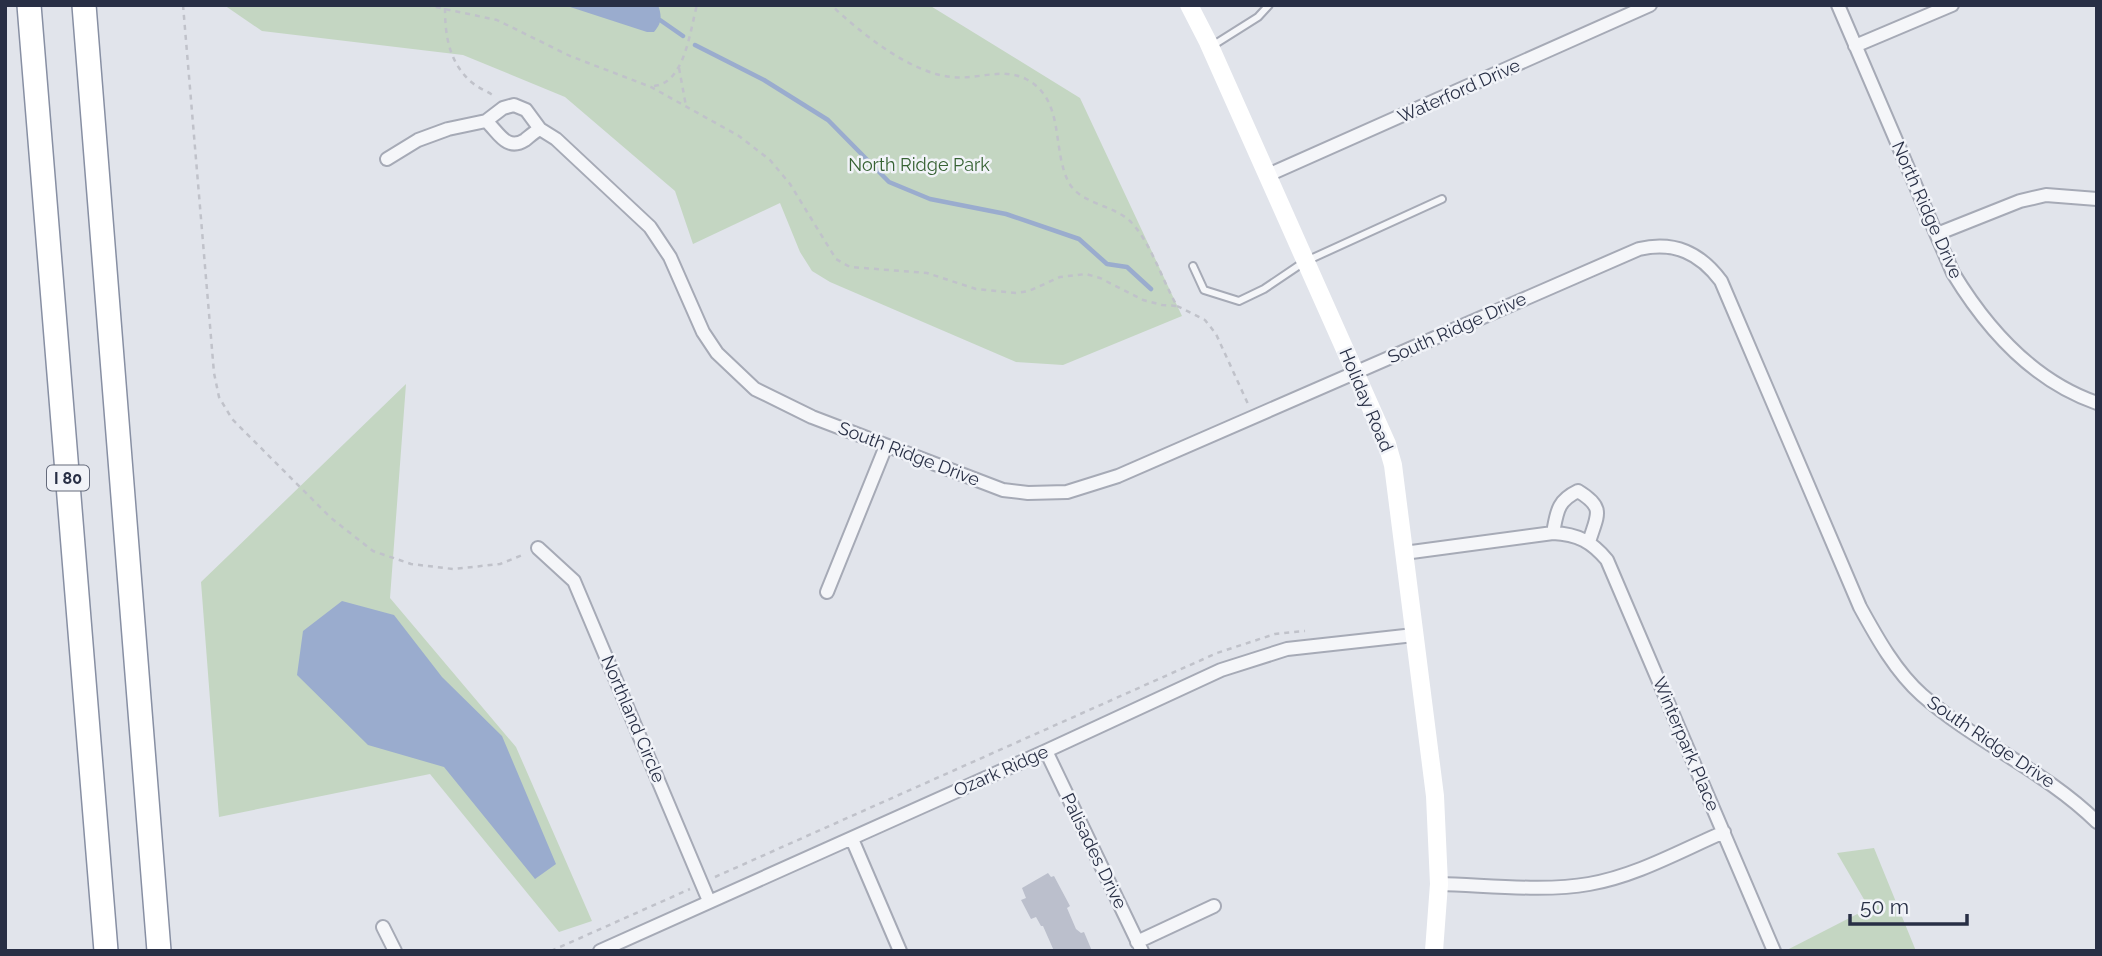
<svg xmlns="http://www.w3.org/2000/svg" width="2102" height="956" viewBox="0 0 2102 956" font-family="Raleway,sans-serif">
<rect width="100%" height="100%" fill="#e1e4eb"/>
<!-- green -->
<path fill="#c4d6c2" d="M224,5H929L1080,98L1182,316L1063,365L1016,362L830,282L812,271L800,252L780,203L693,244L675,191L565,97L463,55L262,31Z
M406,384L390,598L516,747L592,921L559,932L430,774L219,817L201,582Z
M1874,848L1916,951H1785L1869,908L1837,853Z"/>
<!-- water -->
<path fill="#9aacce" d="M564,5H658C662,16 662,23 654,32H647Z
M342,601L394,615L442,677L502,736L556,864L535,879L444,767L368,745L297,675L303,631Z"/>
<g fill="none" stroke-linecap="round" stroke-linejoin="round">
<!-- stream -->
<path stroke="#9aacce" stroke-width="4.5" d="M660,20L683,36
M695,45L764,80L828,120L889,182L930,199L1006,214L1079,239L1107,264L1127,267L1151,289"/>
</g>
<!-- building -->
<path fill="#bbbfcc" d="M1048,873L1051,877L1054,876L1070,906L1067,908L1076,929L1081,933L1084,932L1092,951H1054L1043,926H1041L1036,917L1031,919L1021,900L1026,898L1022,888Z"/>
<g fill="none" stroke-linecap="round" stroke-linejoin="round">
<defs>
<path id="lane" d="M1212,46L1258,17L1269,5
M1193,266L1204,290L1239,301L1264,289L1304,262L1442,199"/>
<path id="street" d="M1838,5L1953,273C1987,329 2033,381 2097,403
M1855,46L1952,5
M514,105L526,110L540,129C534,132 530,136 525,140C506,152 498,131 486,121L503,108Z
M540,129L556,139L650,227L670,257L703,332L717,353L755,389L812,417L1003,490L1028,493L1067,492L1118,476L1639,249C1675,241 1700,253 1721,281L1860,607C1877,638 1896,672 1922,695C1977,743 2045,771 2097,822
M387,159L418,140L448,129L486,121
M1268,175L1650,5
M1937,234L2020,201L2046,195L2097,199
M1553,533C1557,512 1557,501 1578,491C1606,508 1597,515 1589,542
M538,548L574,581L709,901
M1404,553L1553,533C1578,534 1592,542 1607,560L1774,951
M827,592L886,446
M1046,751L1142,951
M852,839L900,951
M1439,884C1485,885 1545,892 1589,884C1636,876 1680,851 1724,832
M383,927L395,951
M1137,942L1214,906
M600,951L1046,751L1221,670L1287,649L1414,635"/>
<path id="highway" d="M29,5L106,951
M84,5L159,951"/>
</defs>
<!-- lane casing -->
<use href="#lane" stroke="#a6aab6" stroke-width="10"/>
<!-- street casing -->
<use href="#street" stroke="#a6aab6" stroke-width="16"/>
<!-- highway casing -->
<use href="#highway" stroke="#878fa3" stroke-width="26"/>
<!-- path -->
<path stroke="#c0c2ca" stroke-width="2.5" stroke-dasharray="5 5" stroke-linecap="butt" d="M183,5L214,373L219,397L232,419L331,518L373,551L411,564L453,569L500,564L525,554
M426,5L497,20L570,56L651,87L739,136L770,160L790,184L836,259L850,267L927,273L976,289L1016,293L1029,291L1060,277L1086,274L1100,278L1143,300L1162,305L1177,306C1162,280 1151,243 1131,222C1114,205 1081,204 1069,183C1051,149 1066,100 1026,79C1002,67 977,80 953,77C911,74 861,33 831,5
M445,8C445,36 449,61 470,81C478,88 487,91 494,96
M679,68L686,106
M654,86C685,83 690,30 697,5
M1177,306L1205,320L1216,334L1248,404
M715,877L1217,653L1275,634L1305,631
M551,951L690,889"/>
<!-- lane -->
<use href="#lane" stroke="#f5f6f9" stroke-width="6"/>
<!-- street -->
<use href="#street" stroke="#f5f6f9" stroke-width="12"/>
<!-- secondary -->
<path stroke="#fff" stroke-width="18" d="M1189,5L1208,42L1387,444L1393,465L1435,796L1439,884L1434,951"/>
<!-- highway -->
<use href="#highway" stroke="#fff" stroke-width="23"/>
</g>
<g text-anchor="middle" stroke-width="5" stroke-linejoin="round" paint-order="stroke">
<!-- shield labels -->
<rect fill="#f1f3f8" stroke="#646a7b" stroke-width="2" x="47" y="465.5" width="42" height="25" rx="5"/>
<g font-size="16" font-weight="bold" fill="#282f45">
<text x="68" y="484">I 80</text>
</g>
<!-- street labels -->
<g font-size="18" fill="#282f45" stroke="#f1f3f8">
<text transform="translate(1459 91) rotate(-24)" y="6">Waterford Drive</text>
<text transform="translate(1927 210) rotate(66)" y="6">North Ridge Drive</text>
<text transform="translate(1457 328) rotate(-24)" y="6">South Ridge Drive</text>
<text transform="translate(1366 400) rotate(67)" y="6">Holiday Road</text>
<text transform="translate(909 454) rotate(21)" y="6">South Ridge Drive</text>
<text transform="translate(633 719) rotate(67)" y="6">Northland Circle</text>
<text transform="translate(1991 742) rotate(34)" y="6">South Ridge Drive</text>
<text transform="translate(1686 744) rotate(67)" y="6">Winterpark Place</text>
<text transform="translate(1001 771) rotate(-24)" y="6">Ozark Ridge</text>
<text transform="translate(1094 851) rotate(64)" y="6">Palisades Drive</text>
</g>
<!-- park labels -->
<g font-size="18" fill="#376234" stroke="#f1f3f8">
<text x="919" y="171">North Ridge Park</text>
</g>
</g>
<!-- border -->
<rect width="2102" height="956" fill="none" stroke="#282f45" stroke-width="14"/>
<!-- scale -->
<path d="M1850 914v10h117v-10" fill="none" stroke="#282f45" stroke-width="3.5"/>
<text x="1860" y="914" font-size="21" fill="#282f45" stroke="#f1f3f8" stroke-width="5" paint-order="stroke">50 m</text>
</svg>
